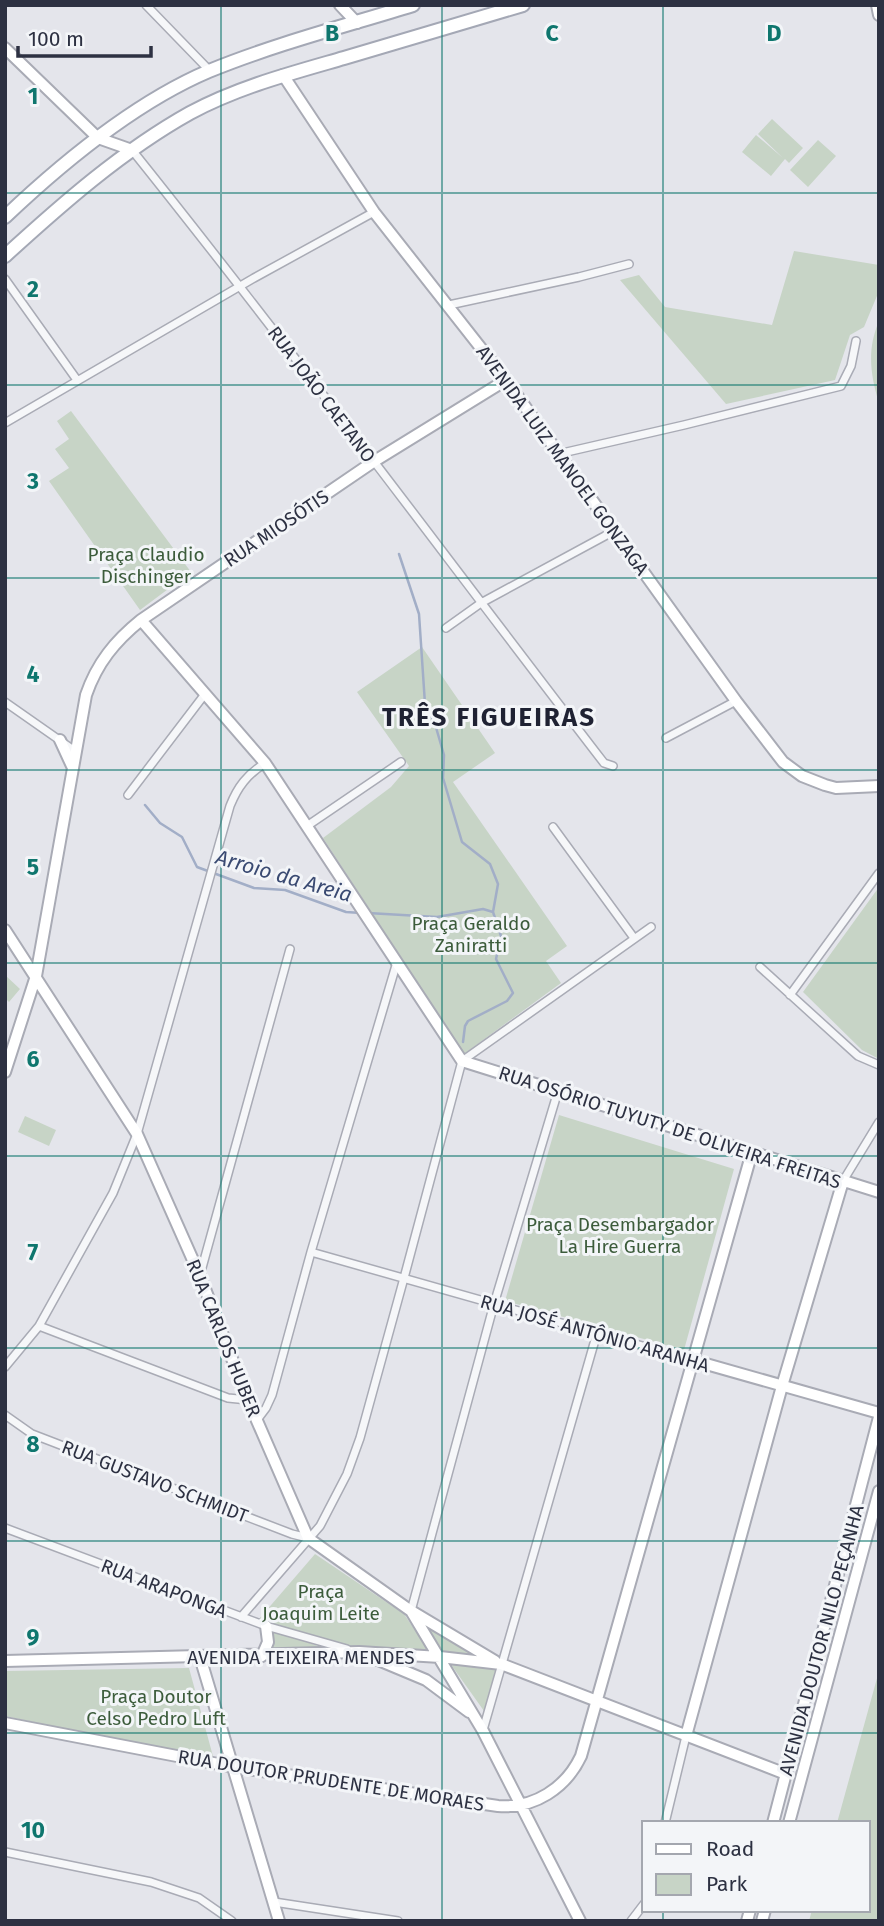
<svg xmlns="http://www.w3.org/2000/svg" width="884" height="1926" viewBox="0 0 884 1926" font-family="'Fira Sans',sans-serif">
<rect width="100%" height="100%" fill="#e4e5eb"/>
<!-- green -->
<path fill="#c7d4c6" d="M772,119L803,148L789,163L785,159L771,176L742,152L756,135L783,158L758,134Z
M818,140L836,156L808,187L790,170Z
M794,251L879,265V291L864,327L850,335L835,380L726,404L620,280L639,275L665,307L772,325Z
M879,321V403C870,374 867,349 879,321Z
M71,411L191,572L140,610L49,481L69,468L55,449L69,439L57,421Z
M422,647L495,753L453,782L567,946L546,961L561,983L464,1054L323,838L391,787L409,766L357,692Z
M879,887V1059L862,1050L803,992Z
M5,975L20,989L9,1002L5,998Z
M559,1115L734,1169L684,1350L505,1301Z
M25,1116L56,1130L49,1146L18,1132Z
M315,1554L404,1614L429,1651L351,1649L259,1619Z
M420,1619L490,1659L442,1654Z
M272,1630L321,1647L271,1648Z
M447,1659L496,1668L484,1711Z
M189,1668L214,1760L5,1716V1671Z
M879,1671V1921H809L812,1910H868V1823H837Z"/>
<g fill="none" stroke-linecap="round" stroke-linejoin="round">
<!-- stream -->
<path stroke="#a2aec7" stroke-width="2.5" d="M399,554L419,614L425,704L435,724L444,755L443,778L462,842L490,864L498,884L493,912
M145,805L160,823L182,837L197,867L254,888L285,890L346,912L361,913
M368,913L437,917L483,909L493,912L501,936L496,959L513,993L507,1001L468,1021L465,1026L463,1042"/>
<defs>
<path id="street" d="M146,5L210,71
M132,150C293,351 447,559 604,763L613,766
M5,279L77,380
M449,305L579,277L629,264
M5,423L254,278L374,212
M558,454L684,425L841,386L851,366L856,341
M446,628L481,603L614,531
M5,702L75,751
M666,738L736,701
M128,795L205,694
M307,826L401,762
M553,827L634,938
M760,967L858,1056L879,1065
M790,995L879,873
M843,1181L879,1122
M311,1252L692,1360
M200,1275L290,949
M39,1326L228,1398L248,1400
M5,1367L39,1326L113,1193L137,1134L230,806C238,786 247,775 265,763
M5,1415L32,1434L292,1534L308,1538
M257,1420L266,1408L272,1395L311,1252L397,962
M5,1528L266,1626L347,1649
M411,1611L494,1304L558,1091
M241,1617L320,1526L347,1474L360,1438L404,1278L462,1061L651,927
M483,1730L597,1333
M665,1823L686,1736
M5,1852L151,1882L199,1898L232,1921
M274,1902L398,1921
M631,1921L644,1904"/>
<path id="secondary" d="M340,5L357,23
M877,5L879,15
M5,48L98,138L132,150
M283,75L374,212L506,380L736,701L783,762L802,776L825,785L836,788L879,786
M141,620L265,763L462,1061L879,1192
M60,740L72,766
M5,930L137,1134L200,1276L248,1400L308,1538L411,1611L483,1731L580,1921
M5,1072L36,976L86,695C97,663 115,641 141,620L373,462L506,380
M692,1360L879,1413
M413,1612L495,1661
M262,1656L268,1642L266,1626
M200,1657L279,1921
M371,1657L426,1680L469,1712
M5,1661L359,1652L440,1657L501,1664L786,1774
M5,1723L234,1767L498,1806C534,1809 566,1788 581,1756L752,1152
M686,1736L782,1386L843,1181
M773,1823L879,1417
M789,1823L879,1491
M747,1921L750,1910
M762,1921L765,1910"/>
<path id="primary" d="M5,217C63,162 136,102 209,71C275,44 345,26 413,5
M5,256C62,204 122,151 190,113C238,87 292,73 344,58C404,40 463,23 523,5"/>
</defs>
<!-- street casing -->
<use href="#street" stroke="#a9abb5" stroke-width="10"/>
<!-- secondary casing -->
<use href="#secondary" stroke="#a9abb5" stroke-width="14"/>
<!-- primary casing -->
<use href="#primary" stroke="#a4a8b5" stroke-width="16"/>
<!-- street -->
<use href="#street" stroke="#f6f7f9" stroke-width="7"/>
<!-- secondary -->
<use href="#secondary" stroke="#fff" stroke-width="10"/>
<!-- primary -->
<use href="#primary" stroke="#fff" stroke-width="12"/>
</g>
<!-- grid -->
<path fill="none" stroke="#0f766e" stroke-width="2" stroke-opacity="0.55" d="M221,5V1921M442,5V1921M663,5V1823M5,193H879M5,385H879M5,578H879M5,770H879M5,963H879M5,1156H879M5,1348H879M5,1541H879M5,1733H879M663,1910V1921"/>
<g text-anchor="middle" stroke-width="6" stroke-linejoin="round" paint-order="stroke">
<!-- street labels -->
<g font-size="19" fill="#2d3142" stroke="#f3f5f8">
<text transform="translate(322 394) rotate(53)" y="7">RUA JOÃO CAETANO</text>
<text transform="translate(563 460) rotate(54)" y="7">AVENIDA LUIZ MANOEL GONZAGA</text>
<text transform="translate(276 528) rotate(-34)" y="7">RUA MIOSÓTIS</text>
<text transform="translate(670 1127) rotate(18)" y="7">RUA OSÓRIO TUYUTY DE OLIVEIRA FREITAS</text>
<text transform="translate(595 1333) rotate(16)" y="7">RUA JOSÉ ANTÔNIO ARANHA</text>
<text transform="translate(224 1338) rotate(68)" y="7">RUA CARLOS HUBER</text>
<text transform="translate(155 1481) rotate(21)" y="7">RUA GUSTAVO SCHMIDT</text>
<text transform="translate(164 1588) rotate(21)" y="7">RUA ARAPONGA</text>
<text transform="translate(821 1640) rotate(-75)" y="7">AVENIDA DOUTOR NILO PEÇANHA</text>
<text x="301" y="1664">AVENIDA TEIXEIRA MENDES</text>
<text transform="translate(331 1780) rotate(9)" y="7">RUA DOUTOR PRUDENTE DE MORAES</text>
</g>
<!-- park labels -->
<g font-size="19" fill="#3c5c3b" stroke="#f3f5f8">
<text x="146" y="561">Praça Claudio<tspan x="146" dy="22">Dischinger</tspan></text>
<text x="471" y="930">Praça Geraldo<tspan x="471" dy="22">Zaniratti</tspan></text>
<text x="620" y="1231">Praça Desembargador<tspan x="620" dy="22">La Hire Guerra</tspan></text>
<text x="321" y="1598">Praça<tspan x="321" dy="22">Joaquim Leite</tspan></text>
<text x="156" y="1703">Praça Doutor<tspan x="156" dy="22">Celso Pedro Luft</tspan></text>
</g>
<!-- water labels -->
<g font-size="21" font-style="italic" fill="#3a4a72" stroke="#f3f5f8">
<text transform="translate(284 876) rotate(16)" y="7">Arroio da Areia</text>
</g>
<!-- district labels -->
<g font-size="26" font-weight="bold" letter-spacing="2" fill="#1f2233" stroke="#f3f5f8">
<text x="489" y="726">TRÊS FIGUEIRAS</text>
</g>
</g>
<g font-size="23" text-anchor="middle" font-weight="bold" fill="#0f766e" stroke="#f3f5f8" stroke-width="6" stroke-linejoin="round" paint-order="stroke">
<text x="332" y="41">B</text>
<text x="552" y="41">C</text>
<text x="774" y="41">D</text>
<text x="33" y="104">1</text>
<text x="33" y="297">2</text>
<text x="33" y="489">3</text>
<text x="33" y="682">4</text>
<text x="33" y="875">5</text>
<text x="33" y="1067">6</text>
<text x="33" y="1260">7</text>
<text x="33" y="1452">8</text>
<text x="33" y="1645">9</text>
<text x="33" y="1838">10</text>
</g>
<!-- border -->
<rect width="884" height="1926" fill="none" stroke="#2d3142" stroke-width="14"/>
<!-- legend -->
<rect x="642" y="1821" width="228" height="91" fill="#f3f5f8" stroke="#a4a7af" stroke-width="2"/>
<rect x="656" y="1844" width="35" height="10" fill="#ffffff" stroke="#a4a7af" stroke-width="2"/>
<text x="706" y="1856" font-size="21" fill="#2d3142">Road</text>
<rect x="656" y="1874" width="35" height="21" fill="#c7d4c6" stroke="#a4a7af" stroke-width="2"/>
<text x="706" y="1891" font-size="21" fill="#2d3142">Park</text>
<!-- scale -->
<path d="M18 46v10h133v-10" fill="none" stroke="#2d3142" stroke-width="3.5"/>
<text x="28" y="46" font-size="21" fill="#2d3142" stroke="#f3f5f8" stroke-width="5" paint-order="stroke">100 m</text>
</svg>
